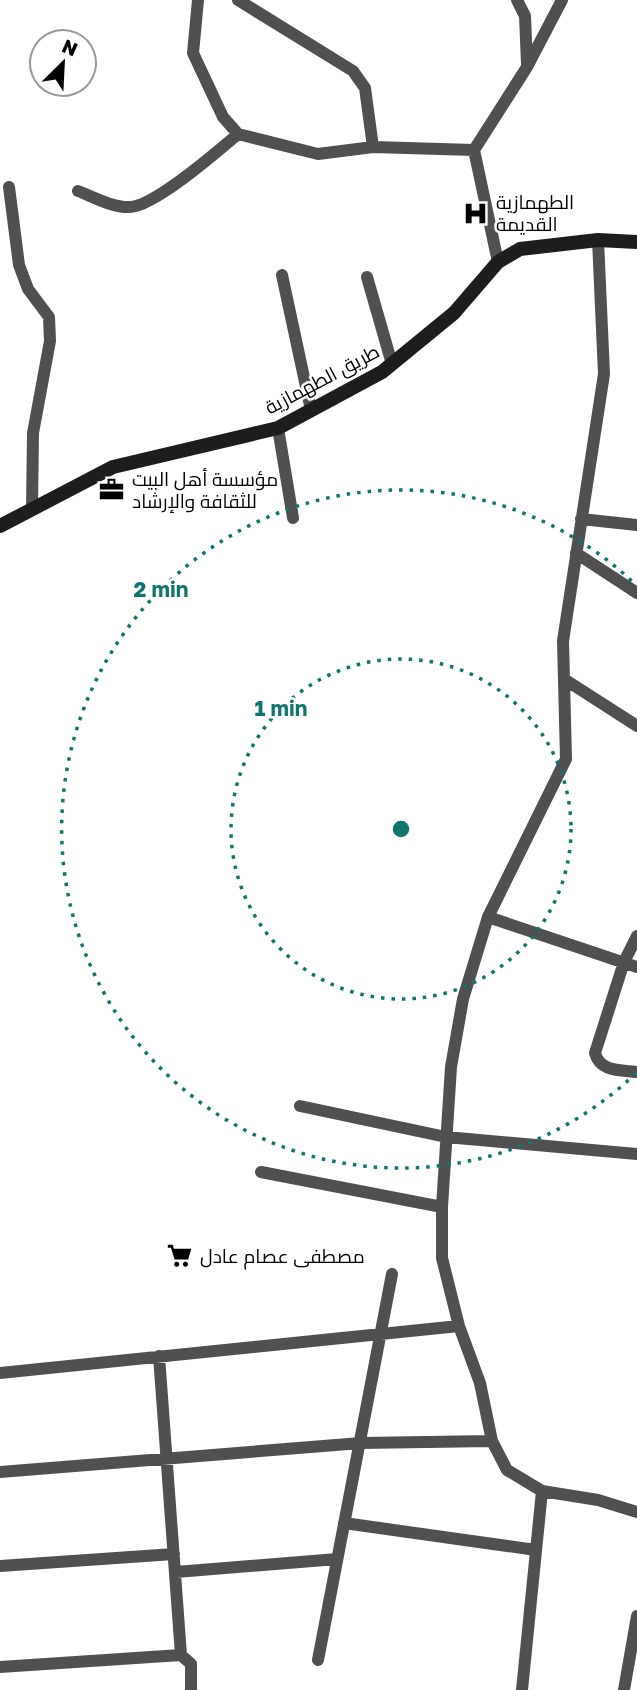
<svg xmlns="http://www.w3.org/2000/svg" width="637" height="1690" viewBox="0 0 637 1690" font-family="'Golos Text',Cairo,sans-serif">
<rect width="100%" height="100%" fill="#fff"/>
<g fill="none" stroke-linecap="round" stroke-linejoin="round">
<!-- minor -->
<path stroke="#505050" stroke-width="12" d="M198,0L193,53L223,117L238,134L318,154L373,147L474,150
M238,0L353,71L365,88L373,147
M517,0L525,16L527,64
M9,187L19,265L28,289L49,317L50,341L33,433L32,509
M78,191C94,197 113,208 130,207C155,206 218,151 238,134
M598,240L604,374L563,641L566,759L488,917L463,999L451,1067L442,1207V1258L459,1326L480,1383L492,1441L507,1470L542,1491L598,1500L637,1512
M498,262L474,150L527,67L562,0
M282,275L311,410
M367,277L392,364
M278,428L293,518
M581,519L637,525
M576,553L637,593
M564,679L637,726
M488,917L637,967
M637,936L624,962L595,1053C600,1072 620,1070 637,1072
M300,1106L446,1137L637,1154
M261,1172L442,1207
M159,1356L181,1655
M0,1373L459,1326
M0,1472L361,1443L492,1441
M344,1523L536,1550
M0,1566L174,1554
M176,1572L337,1559
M318,1660L392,1274
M0,1667L181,1655L191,1664V1690
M522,1690L542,1491
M624,1690L637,1616"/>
<!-- secondary -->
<path stroke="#1d1d1d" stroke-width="14" d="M0,526L113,467L278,428L382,372L454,313L498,262L520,249L598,240L637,242"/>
</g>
<!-- distance rings -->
<g fill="none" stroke="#0f766e" stroke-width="3.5" stroke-dasharray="3.5 7">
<circle cx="401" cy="829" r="170"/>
<path d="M636 1073A339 339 0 1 1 636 585"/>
</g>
<!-- icons -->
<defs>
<symbol id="hospital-bare" viewBox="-9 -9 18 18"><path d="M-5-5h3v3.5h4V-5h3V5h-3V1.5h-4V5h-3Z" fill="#000" stroke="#fff" stroke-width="2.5" paint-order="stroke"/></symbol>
<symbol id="office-bare" viewBox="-9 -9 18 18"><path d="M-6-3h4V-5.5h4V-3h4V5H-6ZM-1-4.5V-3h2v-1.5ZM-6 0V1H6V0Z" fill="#000" stroke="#fff" stroke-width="2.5" paint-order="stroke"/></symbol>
<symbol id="supermarket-bare" viewBox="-9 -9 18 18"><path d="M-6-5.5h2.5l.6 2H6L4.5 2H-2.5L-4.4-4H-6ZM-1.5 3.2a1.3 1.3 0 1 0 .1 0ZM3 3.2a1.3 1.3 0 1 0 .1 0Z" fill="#000" stroke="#fff" stroke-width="2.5" paint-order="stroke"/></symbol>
</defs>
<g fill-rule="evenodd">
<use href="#hospital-bare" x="458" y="196" width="35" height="35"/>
<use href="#office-bare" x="94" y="472" width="35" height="35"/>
<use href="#supermarket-bare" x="162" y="1238" width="35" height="35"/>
</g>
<g text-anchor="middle" stroke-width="5" stroke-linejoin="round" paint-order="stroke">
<!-- poi labels -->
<g font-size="19" fill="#000" stroke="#fff" text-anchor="start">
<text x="496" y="209">الطهمازية<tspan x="496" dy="22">القديمة</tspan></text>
<text x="132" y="486">مؤسسة أهل البيت<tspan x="132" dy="22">للثقافة والإرشاد</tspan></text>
<text x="200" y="1263">مصطفى عصام عادل</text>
</g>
<!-- street labels -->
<g font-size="19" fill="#000" stroke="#fff">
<text transform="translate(322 379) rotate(-28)" y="7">طريق الطهمازية</text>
</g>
</g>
<circle cx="401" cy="829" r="10" fill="#0f766e" stroke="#fff" stroke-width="3.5"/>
<g font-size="21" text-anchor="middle" font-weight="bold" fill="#0f766e" stroke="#fff" stroke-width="5" stroke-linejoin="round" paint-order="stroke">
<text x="161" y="597">2 min</text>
<text x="281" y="716">1 min</text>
</g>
<!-- north arrow -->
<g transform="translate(63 63) rotate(24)"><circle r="33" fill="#ffffff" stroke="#999999" stroke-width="2"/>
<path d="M0-5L12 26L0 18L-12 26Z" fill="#000000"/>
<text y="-10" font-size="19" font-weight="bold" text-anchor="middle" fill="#000000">N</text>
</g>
</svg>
